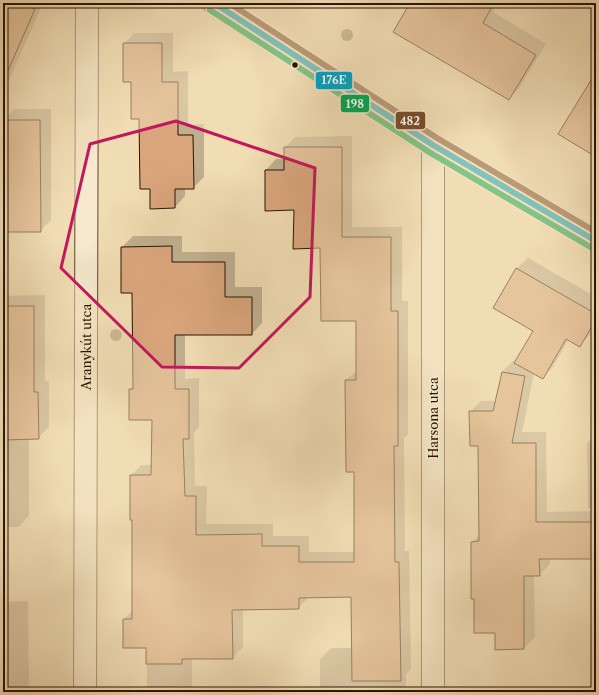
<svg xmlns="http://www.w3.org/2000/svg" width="599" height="695" viewBox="0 0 599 695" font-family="'Libre Caslon Text',serif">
<rect width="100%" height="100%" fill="#f1ddb4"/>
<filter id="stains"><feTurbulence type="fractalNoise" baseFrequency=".005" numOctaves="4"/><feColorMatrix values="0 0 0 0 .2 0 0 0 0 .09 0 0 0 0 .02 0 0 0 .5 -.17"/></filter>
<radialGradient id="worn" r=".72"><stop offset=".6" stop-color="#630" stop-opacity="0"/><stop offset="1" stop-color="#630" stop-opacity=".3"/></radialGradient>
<!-- shadow -->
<path fill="#0003" d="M3,3H43L9,80L3,86Z
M411,3H498L493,12L546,44L519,88L508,99Z
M134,33H173V72L188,71V125L204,124V177L193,188H185V196L175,207L151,188L140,118L124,44Z
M14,109H51V220L40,231H3V120Z
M352,136V227H402V301H408V435L404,438L405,551H409L411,669L406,674V692H320V659L331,648H353L352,596L309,597L298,608L243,609V647L232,658H192V692H147V647L124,619L133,610V518L131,476L141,465H152L153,419L130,390L134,385L133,292H122V247L133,236H182V252H235V287H262V323L252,334H185V379L199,378V427L194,433L195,486H207L206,524H273V536H309V552H355L354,471L346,380L357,370V320L321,247L295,209L266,170L276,159H285V148L295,137Z
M528,258L596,297V325L590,335L579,345L569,339L553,367L542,377L534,373L522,432H546L547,512L596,511V558H550V564L539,575H534L535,638L524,648L496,632L475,598L472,542L480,534L479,445L470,412L481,401H497L502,372L513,361L516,362L534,330L495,307L517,268Z
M45,295V381H49V427L38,438H29V516L18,527H3V296Z
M596,434V508H588L587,443Z
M28,601L29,692H3V602Z
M270,686V692H236L241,687Z
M546,688V692H490L494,689Z"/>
<!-- building -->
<path fill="#daa67e" stroke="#2b1300" d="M3,3H21L35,9L3,82Z
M410,3H494L483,23L536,55L509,100L393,32Z
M123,43H162V82H178V135H193L194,189H175V208L150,209V189H140L139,119H131V82H123Z
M596,72V157L558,134Z
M3,120H40L41,232H3Z
M284,147H342V237H391V311H398V446H394L395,562H399L401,681H352L351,597L299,598V609L232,610L233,659H182V664H146V648H123V619H132V520H130V475H151L152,420H129V389H133L132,293H121V247L172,246V262H225V297H252V335H175V389H189V439H183L185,496H196V535L262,534V546H299V562H354V472H346L345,380H356V321H321L320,248L293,249L294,210L265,211V170H284Z
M516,268L596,314V319L580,347L566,339L543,379L514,363L533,331L493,308Z
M3,306H34V392H38L39,439L3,440Z
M502,372L525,376L512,443H536V522H596V559H539L540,576H524V649L495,650V633H474V599H471V542L479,541L478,446H470L469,411H493Z"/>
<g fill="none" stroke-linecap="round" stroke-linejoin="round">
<defs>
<g id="street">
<path d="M214,3L433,145L596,241"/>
<path id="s1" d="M85,692L87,3"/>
<path d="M433,692V145"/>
</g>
</defs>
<!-- street casing -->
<use href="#street" stroke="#5c462d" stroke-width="24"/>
<!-- street -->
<use href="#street" stroke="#f6e9ce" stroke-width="22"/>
<defs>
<path id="bus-1" d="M214,3L433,145L596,241"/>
<path id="bus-2" d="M210,10L429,152L592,248"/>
<path id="bus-3" d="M229,3L437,138L596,232"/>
</defs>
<!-- bus-1 casing -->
<use href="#bus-1" stroke="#f6e9ce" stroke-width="9"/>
<!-- bus-2 casing -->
<use href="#bus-2" stroke="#f6e9ce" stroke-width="9"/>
<!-- bus-3 casing -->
<use href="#bus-3" stroke="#f6e9ce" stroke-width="9"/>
<!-- bus-1 -->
<use href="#bus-1" stroke="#02a2c4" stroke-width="6"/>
<!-- bus-2 -->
<use href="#bus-2" stroke="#00a651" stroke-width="6"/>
<!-- bus-3 -->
<use href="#bus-3" stroke="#7a4b2a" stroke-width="6"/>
</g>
<!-- trees -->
<g fill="#9f8f6c">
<circle cx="347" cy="35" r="6"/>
<circle cx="116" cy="335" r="6"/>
</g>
<!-- marked area -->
<path d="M0 0H599V695H0ZM176,121L315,168L310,297L239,368L162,367L61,268L90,144Z" fill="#f1ddb4" fill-opacity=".55" fill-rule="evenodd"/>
<path fill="none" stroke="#c2185b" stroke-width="3" stroke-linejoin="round" d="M176,121L315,168L310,297L239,368L162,367L61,268L90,144Z"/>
<!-- markers -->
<circle fill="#2b1300" stroke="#f6e9ce" stroke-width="1.5" cx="295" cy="65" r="3.5"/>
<g text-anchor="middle" stroke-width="3" stroke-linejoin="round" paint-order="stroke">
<!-- street labels -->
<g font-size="13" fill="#2b1300" stroke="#f6e9ce">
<text dy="5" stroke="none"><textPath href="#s1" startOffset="345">Aranykút utca</textPath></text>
<text transform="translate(433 418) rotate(-90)" y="5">Harsona utca</text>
</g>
</g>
<g stroke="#f6e9ce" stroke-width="1.5">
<rect x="315" y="71" width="38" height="19" rx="4" fill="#02a2c4"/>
<rect x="340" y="94" width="30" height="19" rx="4" fill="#00a651"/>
<rect x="395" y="111" width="31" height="19" rx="4" fill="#7a4b2a"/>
</g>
<g font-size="11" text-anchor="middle" font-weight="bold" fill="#fff">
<text x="334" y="84">176E</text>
<text x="355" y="108">198</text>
<text x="410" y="125">482</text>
</g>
<!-- margin -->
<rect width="599" height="695" fill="none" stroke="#f1ddb4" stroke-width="16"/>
<rect x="4" y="4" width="591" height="687" fill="none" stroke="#2b1300" stroke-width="2"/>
<rect x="8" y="8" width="583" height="679" fill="none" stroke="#2b1300"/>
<rect width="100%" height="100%" filter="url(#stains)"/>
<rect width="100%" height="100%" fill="url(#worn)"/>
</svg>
